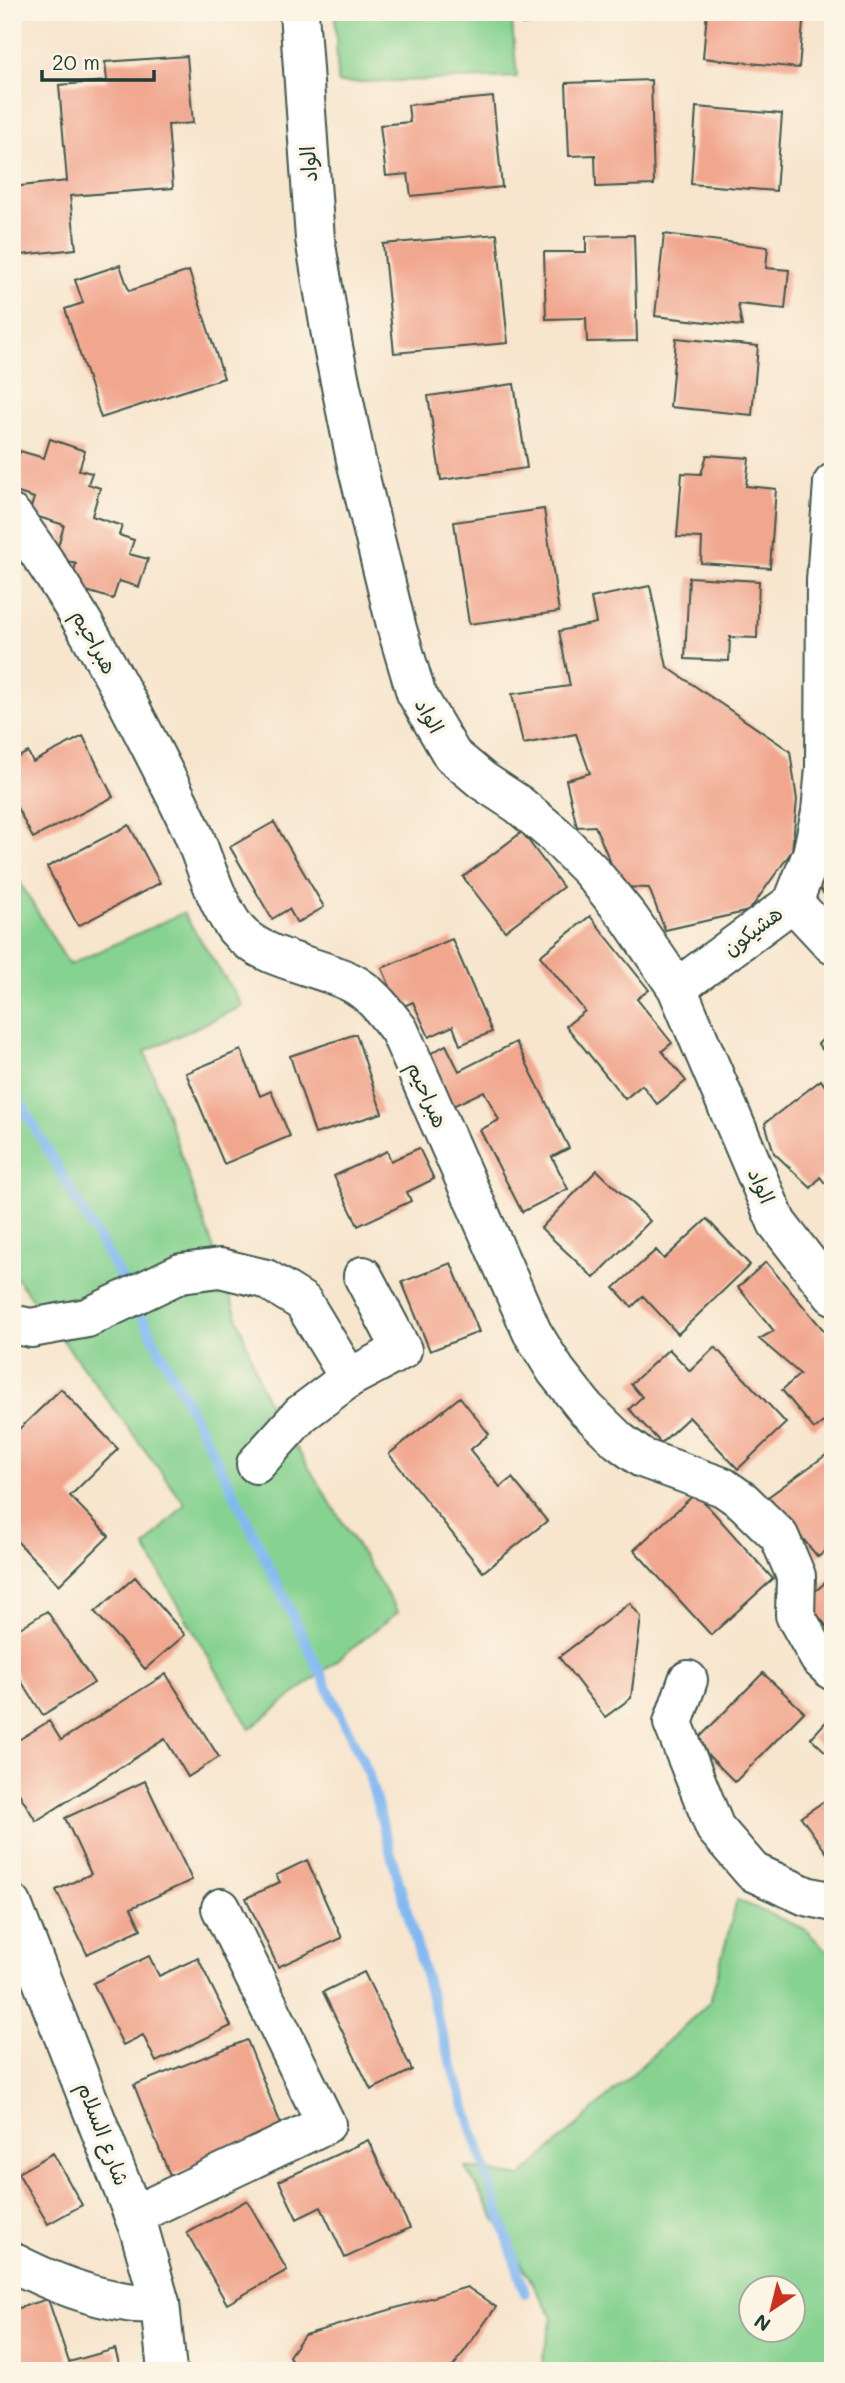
<svg xmlns="http://www.w3.org/2000/svg" width="845" height="2383" viewBox="0 0 845 2383" font-family="Mali,'Playpen Sans Arabic',sans-serif">
<rect width="100%" height="100%" fill="#fcf5e5"/>
<filter id="ink" filterUnits="userSpaceOnUse"><feTurbulence type="fractalNoise" baseFrequency=".0143" numOctaves="2"/><feDisplacementMap in="SourceGraphic" scale="14" xChannelSelector="R" yChannelSelector="G"/><feConvolveMatrix kernelMatrix="1 2 1 2 8 2 1 2 1" color-interpolation-filters="sRGB"/></filter>
<filter id="wash" filterUnits="userSpaceOnUse"><feTurbulence type="fractalNoise" baseFrequency=".00686" numOctaves="4" result="noise"/><feDisplacementMap in="SourceGraphic" scale="28" xChannelSelector="R" yChannelSelector="G"/><feGaussianBlur stdDeviation="1.57" result="paint"/><feColorMatrix in="noise" values="0 0 0 0 0 0 0 0 0 0 0 0 0 0 0 0 0 1.4 0 .05"/><feComposite in="paint" operator="in"/></filter>
<g filter="url(#wash)">
<rect width="100%" height="100%" fill="#f7e5cd"/>
<!-- green -->
<path fill="#86d290" stroke="#528862" stroke-width="2" fill-rule="evenodd" d="M335,12H511L517,77L338,83Z
M12,869L69,965L183,913L243,1006L145,1051L265,1397L398,1612L250,1729L145,1547L185,1504L12,1272Z
M737,1900L805,1929L833,1957V2358L829,2371H540L552,2317L465,2167L521,2177L710,2002ZM750,2288H792V2330H750Z"/>
<g fill="none" stroke-linecap="round" stroke-linejoin="round">
<!-- stream -->
<path stroke="#82b9f2" stroke-width="10" d="M12,1088L132,1297L232,1489L368,1772L438,2021L525,2293"/>
</g>
<g id="blocks">
<!-- building -->
<path fill="#f1a68e" d="M521,12H624V14L522,24Z
M707,12H804L799,68L703,58Z
M187,56L193,123L168,125L173,188L70,196L76,249L12,256V187L67,181L59,85L107,81L105,62Z
M651,80L654,185L596,187L595,155L569,156L566,83Z
M493,97L502,187L411,196L408,174L386,176L380,125L410,122L408,105Z
M696,107L782,114L776,191L691,184Z
M497,234L508,343L394,353L383,244Z
M664,234L768,247L766,268L789,270L785,309L738,304L742,326L655,316Z
M634,235L637,341L587,342L586,318L546,319L544,252H586V236Z
M120,265L129,291L189,271L224,378L101,418L65,309L83,303L75,280Z
M676,338L758,346L752,415L670,407Z
M514,384L527,468L441,480L428,396Z
M50,439L85,451L79,470L92,473L88,484L100,488L92,516L122,526L119,535L134,540L129,554L148,559L139,587L119,581L113,599L70,586L76,564L55,557L64,525L29,514L34,498L12,491V477L20,451L44,458Z
M707,455L749,458L746,486L776,489L770,568L701,563L702,538L677,537L682,473L701,474Z
M544,509L559,612L469,624L454,522Z
M689,577L759,581L757,638L730,637L729,661L685,659Z
M650,586L667,667L790,751L797,800L792,851L749,911L665,930L649,888L621,887L595,826L577,827L566,780L590,773L576,734L523,744L512,694L570,686L559,631L596,623L591,598Z
M83,736L113,797L33,838L12,798V760L28,752L33,762Z
M274,822L324,907L297,923L289,909L272,919L230,847Z
M129,825L160,883L78,926L47,867Z
M522,832L563,887L505,931L463,877Z
M833,859V905L810,877Z
M590,916L649,990L637,999L672,1043L662,1051L686,1081L657,1104L642,1085L625,1099L566,1026L585,1011L540,956Z
M452,939L492,1032L460,1045L453,1026L429,1037L413,1002L399,1008L382,968Z
M833,1029V1063L818,1044Z
M356,1034L382,1113L315,1134L290,1056Z
M516,1042L569,1148L552,1157L568,1189L522,1212L480,1130L499,1120L484,1091L453,1106L428,1055L446,1045L459,1071Z
M241,1050L260,1096L271,1091L290,1136L224,1164L186,1073Z
M821,1080L833,1098V1187L830,1189L820,1177L811,1188L774,1153L765,1123Z
M419,1148L434,1179L407,1192L411,1201L358,1226L334,1176L387,1151L391,1161Z
M597,1170L650,1221L594,1278L541,1228Z
M707,1219L750,1265L678,1334L643,1296L632,1307L614,1288L656,1250L664,1259Z
M766,1262L833,1341V1415L814,1429L782,1390L800,1374L759,1339L774,1331L738,1287Z
M451,1263L479,1332L430,1351L402,1282Z
M715,1347L786,1423L738,1469L689,1417L661,1443L629,1409L642,1397L631,1384L669,1349L690,1371Z
M61,1389L118,1449L70,1496L109,1536L59,1585L12,1536V1436Z
M460,1397L489,1434L470,1450L500,1487L512,1478L547,1521L483,1572L389,1454Z
M826,1455L833,1463V1545L818,1557L768,1497Z
M696,1493L773,1579L711,1635L634,1550Z
M833,1576V1634L805,1600Z
M135,1577L185,1635L145,1669L95,1612Z
M630,1603L641,1617L631,1698L605,1717L559,1657Z
M47,1611L94,1683L43,1715L12,1667V1633Z
M763,1673L804,1712L735,1782L695,1742Z
M166,1674L219,1757L188,1777L165,1739L36,1821L12,1782V1744L49,1721L61,1740Z
M833,1714V1759L811,1738Z
M145,1781L192,1880L131,1908L141,1929L87,1954L56,1890L91,1874L65,1818Z
M833,1795V1857L831,1859L801,1817Z
M307,1860L342,1938L278,1967L246,1898L280,1882L276,1875Z
M149,1956L159,1976L198,1958L231,2026L156,2062L143,2035L123,2045L93,1983Z
M364,1972L412,2070L371,2090L323,1992Z
M247,2040L284,2132L170,2176L134,2085Z
M368,2140L410,2228L345,2258L321,2207L297,2219L279,2181Z
M53,2153L82,2205L48,2224L18,2173Z
M247,2200L287,2270L227,2304L187,2233Z
M467,2287L496,2307L450,2371H297L289,2356L304,2335Z
M48,2299L69,2362L115,2349L121,2371H12V2310Z"/>
</g>
</g>
<g filter="url(#ink)">
<use href="#blocks" fill-opacity="0" stroke="#3f564b" stroke-width="2"/>
<g fill="none" stroke-linecap="round" stroke-linejoin="round">
<defs>
<path id="minor" d="M299,12L315,239L333,347L357,465L397,629L416,693L452,755L483,781L518,804L555,835L590,870L630,919L677,988L777,1223L833,1295
M12,515C75,600 125,695 172,789C180,805 188,821 195,838C207,869 216,902 236,929C260,959 316,965 350,982C371,992 385,1012 399,1030L532,1332L556,1371L586,1409L619,1441L642,1458L723,1487L743,1501L779,1536L796,1576L795,1615L819,1658L833,1671
M793,902L833,945
M677,988L793,902L812,854L821,812L825,768L826,581L833,483
M12,1324L31,1328L87,1318L181,1273L220,1268L266,1279L303,1302L349,1378
M256,1464L301,1414L349,1378L402,1350L363,1276
M688,1680L673,1723L715,1828L753,1872L806,1896L833,1902
M134,2215L326,2124L221,1908
M12,2262C47,2280 88,2297 127,2302C138,2304 149,2303 160,2303"/>
<path id="major" d="M12,1904L140,2232L160,2303L167,2371"/>
</defs>
<!-- minor casing -->
<use href="#minor" stroke="#3f564b" stroke-width="42"/>
<!-- major casing -->
<use href="#major" stroke="#3f564b" stroke-width="42"/>
<!-- minor -->
<use href="#minor" stroke="#fff" stroke-width="38"/>
<!-- major -->
<use href="#major" stroke="#fff" stroke-width="38"/>
</g>
</g>
<g text-anchor="middle" stroke-width="7" stroke-linejoin="round" paint-order="stroke">
<!-- street labels -->
<g font-size="21" fill="#1f3d34" stroke="#fcf5e5">
<text transform="translate(309 164) rotate(-94)" y="7">الواد</text>
<text transform="translate(94 642) rotate(61)" y="7">هبراحيم</text>
<text transform="translate(429 716) rotate(61)" y="7">الواد</text>
<text transform="translate(753 931) rotate(-37)" y="7">هشيكون</text>
<text transform="translate(427 1095) rotate(66)" y="7">هبراحيم</text>
<text transform="translate(761 1186) rotate(66)" y="7">الواد</text>
<text transform="translate(103 2134) rotate(69)" y="7">شارع السلام</text>
</g>
</g>
<!-- margin -->
<rect width="845" height="2383" fill="none" stroke="#fcf5e5" stroke-width="42"/>
<!-- north arrow -->
<g transform="translate(772 2309) rotate(215)"><circle r="33" fill="#fcf5e5" stroke="#a4ab9e" stroke-width="2"/>
<path d="M0-5L12 26L0 18L-12 26Z" fill="#c8321e"/>
<text y="-10" font-size="19" font-weight="bold" text-anchor="middle" fill="#1f3d34">N</text>
</g>
<!-- scale -->
<path d="M42 70v10h112v-10" fill="none" stroke="#1f3d34" stroke-width="3.5"/>
<text x="52" y="70" font-size="21" fill="#1f3d34" stroke="#fcf5e5" stroke-width="5" paint-order="stroke">20 m</text>
</svg>
